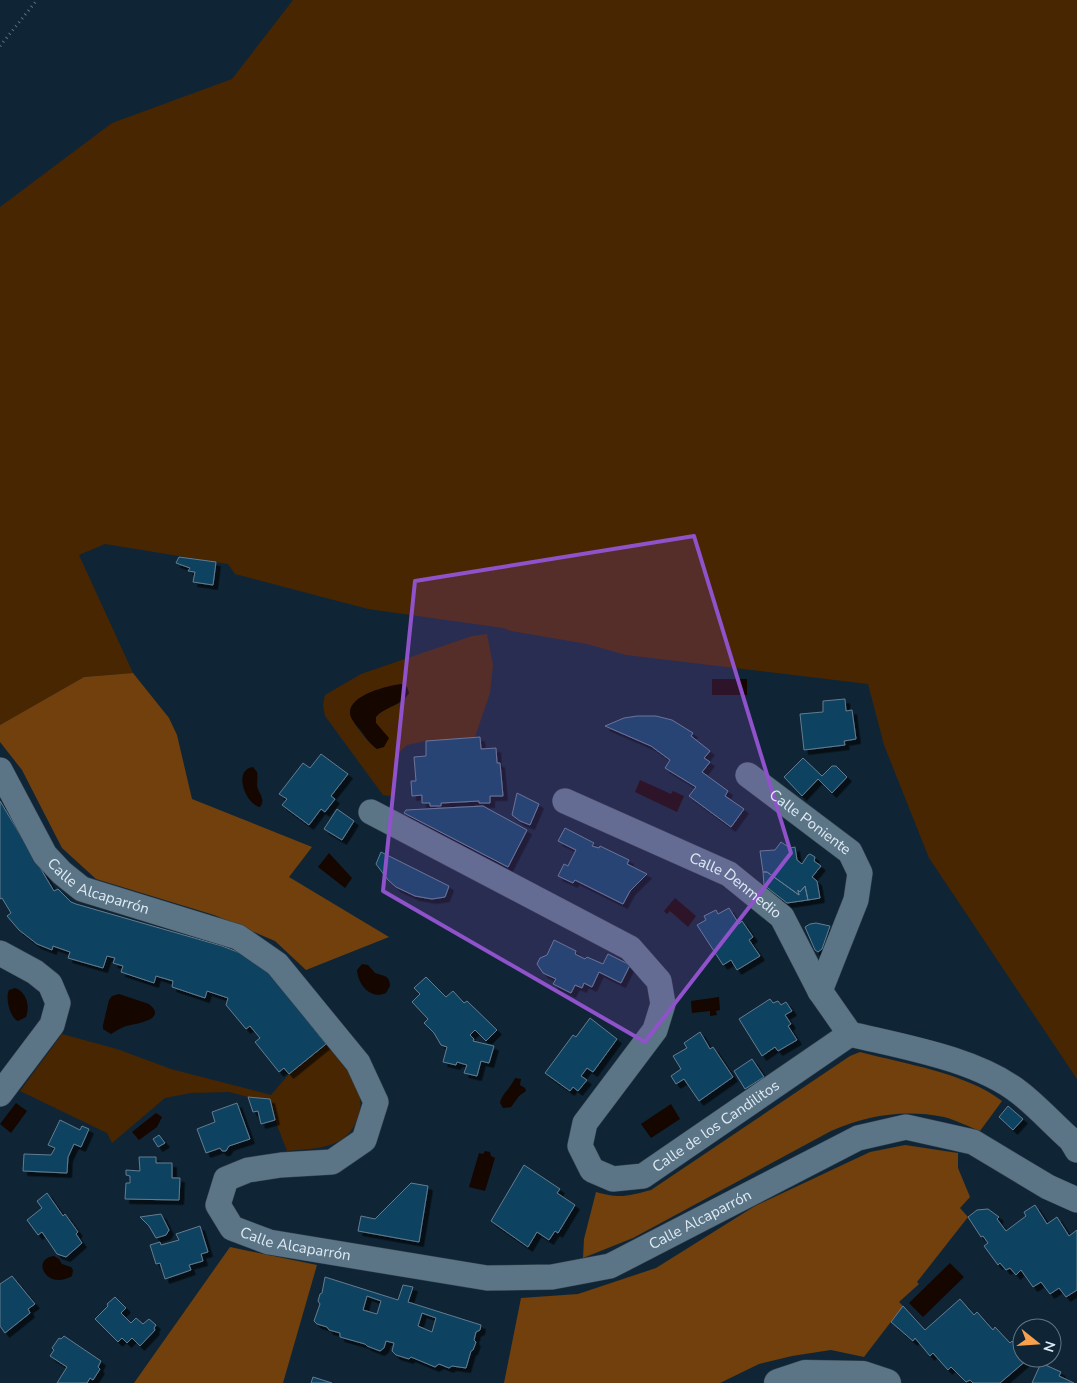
<svg xmlns="http://www.w3.org/2000/svg" width="1077" height="1383" viewBox="0 0 1077 1383" font-family="'Nunito Sans',sans-serif">
<defs>
<filter id="shadow"><feDropShadow dx="4.5" dy="4.5" stdDeviation="0" flood-color="#0009"/></filter>
</defs>
<rect width="100%" height="100%" fill="#0f2535"/>
<!-- green -->
<path fill="#482602" fill-rule="evenodd" d="M293,0H1077V1079L929,858L884,745L868,684L626,655L587,644L511,631L503,628L368,609L235,574L228,564L105,544L79,555L133,673L84,677L0,725V207L112,123L232,79Z
M487,634L493,665L490,693L475,737L426,741L407,745L396,755L394,778L395,793L390,796L383,795L325,716L323,705L325,695L361,674L472,636ZM402,702L380,712L376,717V723L380,728L377,749C370,744 352,724 351,715C350,714 352,709 352,707Z
M62,1034L117,1049L171,1069L271,1095L289,1074L326,1044C335,1056 350,1069 356,1084C361,1094 362,1106 358,1117C347,1150 316,1148 287,1151L275,1120L269,1099L248,1097L229,1092L191,1093L165,1098L112,1143L107,1133L20,1091Z"/>
<!-- forest -->
<path fill="#71400c" d="M133,673L169,718L177,735L192,799L312,847L289,877L389,937L306,970L275,941L214,915L96,879L62,848L22,770L0,742V725L84,677Z
M860,1052C905,1064 966,1073 1002,1101L980,1131C969,1127 956,1120 944,1117C904,1109 868,1115 831,1131L633,1238L583,1258L584,1239L596,1192C620,1199 628,1196 651,1190L850,1056Z
M905,1145L958,1153V1168L970,1197L960,1208L968,1217L917,1282L919,1284L899,1302L903,1306L864,1357L831,1350L792,1356L759,1364L720,1383H504L521,1298L578,1294L656,1268L755,1206L870,1152Z
M230,1247L317,1265L283,1383H134Z"/>
<!-- water -->
<path fill="#150600" d="M712,679H747V695H712Z
M401,684L407,687L409,693C401,706 386,706 376,717V723L389,738L384,747L377,749C370,744 366,738 361,731C358,727 351,720 350,714C348,695 387,686 401,684Z
M253,767L257,772C258,777 257,781 257,786C259,794 266,799 260,807C246,805 232,770 253,767Z
M640,780L671,794L673,791L684,796L677,812L635,792Z
M329,853L352,878L345,888L318,867Z
M675,898L696,916L688,927L670,911L667,914L664,911Z
M362,964L368,965L375,973C383,976 390,975 390,986L386,993C371,1000 358,985 357,970Z
M15,988C27,992 30,1006 26,1017L18,1021C10,1018 5,998 9,990Z
M119,994L149,1004C169,1020 134,1024 126,1026C120,1028 116,1031 111,1034L103,1029V1025L109,1000L112,996Z
M719,997L720,1010L716,1011L717,1015L710,1016V1011L692,1013L691,1001Z
M515,1078L521,1079L520,1085L525,1088L526,1091L519,1096L511,1107L503,1108L500,1103C502,1093 511,1088 515,1078Z
M16,1103L27,1111L11,1133L0,1124Z
M671,1104L680,1119L651,1138L641,1124Z
M156,1113L162,1117L157,1127L139,1140L132,1132Z
M485,1151L490,1152L491,1156L495,1158L485,1191L469,1187L479,1153L483,1154Z
M54,1256L59,1259L62,1264L71,1267L73,1270L72,1276C47,1291 30,1259 54,1256Z
M950,1263L964,1277L923,1317L909,1303Z"/>
<!-- building -->
<path fill="#114261" stroke="#637c8f" fill-rule="evenodd" filter="url(#shadow)" d="M179,557L216,562L213,585L193,582L195,572L188,571L190,568L176,563Z
M845,699L846,711L852,710L856,739L844,741L845,745L804,750L800,714L823,712V701Z
M637,716H656L672,720L693,733L691,736L710,751L704,758L710,762L702,772L728,791L725,796L744,809L731,827L689,796L696,787L665,768L670,760L651,746L605,726L624,718Z
M480,737L481,749L496,748L497,763H500L503,796H490V803H479V801L441,803V806H430V803H422V795L412,796L411,781H416L414,757L426,756V741Z
M321,754L348,774L331,796L335,799L325,812L321,809L309,825L282,805L287,799L279,794L303,763L310,768Z
M803,758L822,776L832,766H836L847,777L832,793L818,779L802,796L784,777Z
M517,793L539,804L530,825L520,821L512,815Z
M0,801L54,891L58,889L71,902L76,904L222,946L240,953L270,974L326,1044L289,1074L284,1068L279,1072L255,1042L260,1038L250,1026L246,1029L226,1005L228,998L207,991L205,998L172,987L173,981L156,976L154,983L121,972L123,966L113,963L115,958L107,956L103,968L68,958L70,952L53,946L52,950L37,944L19,930L7,916L11,913L2,898L0,899Z
M483,806L527,830L508,867L404,813L406,810Z
M337,809L354,821L342,840L324,829Z
M565,828L594,843L592,846L599,848L600,846L629,860L627,864L647,874L630,891L623,904L575,880L573,883L558,876L564,864L568,866L576,850L558,841Z
M781,842L790,848L795,847L797,860L802,864L808,855L810,854L815,857L814,861L821,866L812,877L817,881L820,898L808,900L805,886L800,892L798,890L799,895L767,872H763L760,851L775,850Z
M381,852L449,886L445,897L432,899L415,896L396,887L388,880L376,864Z
M763,872H767L799,895L798,890L800,892L805,886L808,900L787,903L764,885Z
M729,908L739,924L742,921L753,937L749,940L760,956L737,970L731,960L723,965L697,925L706,920L704,916L716,910L718,914Z
M816,923L830,926L822,949L818,952L815,950L805,927L810,924Z
M554,940L576,951L575,954L585,959L587,957L603,964L608,954L630,965L621,983L599,972L592,987L584,983L582,988L575,985L571,993L553,984L556,979L543,973L537,964L540,958L547,955Z
M426,977L446,997L453,991L464,1003L467,1001L497,1030L486,1041L475,1030L470,1035L474,1039L473,1041L494,1046L489,1063L481,1061L477,1076L464,1073L467,1065L457,1062L456,1065L443,1062L447,1047L441,1045L434,1033L424,1023L428,1019L412,1002L420,994L414,988Z
M770,999L773,1003L778,1001L781,1005L786,1002L792,1011L785,1015L791,1024L788,1026L797,1040L778,1051L775,1047L762,1056L739,1019Z
M590,1018L617,1039L593,1072L587,1068L581,1076L587,1080L578,1091L573,1087L570,1091L545,1073L573,1035L576,1037Z
M700,1032L710,1049L713,1047L733,1077L699,1101L684,1079L676,1084L671,1076L681,1069L673,1056L687,1048L684,1043Z
M752,1059L764,1077L745,1089L734,1071Z
M248,1097L270,1099L275,1120L261,1124L258,1111L253,1112Z
M237,1103L250,1139L229,1146L226,1151H222L220,1148L206,1153L197,1129L215,1122L212,1112Z
M1008,1106L1023,1119L1013,1130L999,1117Z
M60,1120L80,1130L82,1126L89,1129L81,1147L74,1144L68,1157L67,1173L23,1171L24,1154L51,1155L55,1148L48,1145Z
M159,1135L165,1143L158,1147L153,1139Z
M139,1157H156V1163H172V1178H180L179,1200L125,1199L126,1183H130V1176L126,1175V1170L140,1171Z
M524,1165L560,1189L557,1193L575,1205L558,1233L555,1231L549,1240L537,1232L528,1247L491,1221Z
M411,1183L428,1186L419,1242L358,1231L361,1216L375,1219Z
M47,1193L63,1216L65,1214L78,1232L76,1234L82,1243L66,1257L57,1254L42,1232L38,1235L27,1220L42,1208L37,1201Z
M1035,1205L1047,1224L1057,1217L1069,1236L1077,1230V1290L1066,1297L1059,1288L1050,1294L1041,1282L1033,1287L1021,1270L1016,1275L1010,1268L1006,1270L1000,1263L998,1265L984,1246L988,1243L983,1236L981,1237L968,1217L977,1210L988,1209L999,1217L997,1219L1006,1231L1026,1216L1024,1212Z
M161,1214L169,1230L166,1235L156,1238L149,1226L140,1217Z
M200,1226L208,1252L201,1254L203,1261L189,1265L191,1270L165,1279L160,1263L156,1264L150,1245L160,1242L161,1245L179,1240L176,1234Z
M12,1276L35,1304L28,1309L30,1313L5,1333L0,1326V1284Z
M325,1277L398,1300L403,1285L413,1287L408,1302L481,1325L480,1330L476,1332L474,1340L476,1342L473,1350L471,1351L466,1368L452,1366L449,1368L439,1364L435,1367L411,1357L409,1359L396,1355L392,1351L394,1343L386,1341L384,1348L380,1351L367,1346L365,1344L340,1337V1333L329,1330L327,1327L317,1324L314,1321L320,1304L318,1301L320,1294L322,1293ZM367,1296L381,1301L377,1314L363,1310ZM422,1313L436,1318L432,1332L418,1326Z
M115,1297L126,1308L121,1313L131,1323L136,1318L143,1324L149,1319L156,1325L154,1328L155,1330L140,1346L132,1338L127,1343L122,1338L118,1342L95,1319L108,1306L107,1304Z
M960,1299L974,1315L977,1312L993,1330L995,1327L1010,1343L1012,1341L1022,1353V1358L1028,1359L1000,1383H973L970,1380L966,1382L951,1367L948,1370L933,1353L930,1356L915,1338L913,1341L891,1322L903,1306L925,1330Z
M64,1336L101,1361L98,1367L100,1369L93,1380L90,1378L87,1383H57L67,1367L50,1356L54,1350L52,1348L59,1338L61,1339Z
M1041,1363L1061,1372L1059,1376L1074,1383H1032Z
M313,1377L332,1383H311Z"/>
<g fill="none" stroke-linecap="round" stroke-linejoin="round">
<defs>
<g id="minor">
<path id="s1" d="M0,770L45,855L62,873L82,889L238,937L277,964L358,1063L376,1102L364,1140L332,1162L281,1165L248,1170L226,1179L218,1205L232,1228L269,1242L487,1278L552,1277L610,1266L858,1138L906,1127L973,1142L1048,1187L1077,1200"/>
<path id="s2" d="M748,775L850,852L860,873L856,900L820,991"/>
<path id="s3" d="M565,801L729,874L782,917L820,991L850,1034"/>
<path id="s4" d="M371,812L630,948L659,981L663,1004L655,1030L585,1123L580,1146L592,1170L613,1179L643,1176L850,1034C904,1047 977,1059 1020,1093C1038,1107 1054,1125 1071,1140L1077,1150"/>
<path d="M0,953L35,972L50,984L58,1003L52,1025L0,1094"/>
</g>
<path id="tertiary" d="M778,1383L805,1374L863,1375L887,1383"/>
</defs>
<!-- minor casing -->
<use href="#minor" stroke="#313f4c" stroke-width="26"/>
<!-- tertiary casing -->
<use href="#tertiary" stroke="#313f4c" stroke-width="29"/>
<!-- path -->
<path stroke="#5e717e" stroke-width="3" stroke-dasharray="1 4" stroke-linecap="butt" d="M0,46L37,0"/>
<!-- minor -->
<use href="#minor" stroke="#5b7486" stroke-width="25"/>
<!-- tertiary -->
<use href="#tertiary" stroke="#5b7486" stroke-width="28"/>
</g>
<!-- marked area -->
<path fill="#8f52ca" fill-opacity="0.2" stroke="#8f52ca" stroke-width="4" stroke-linejoin="round" d="M694,536L791,853L645,1042L383,891L415,581Z"/>
<g text-anchor="middle" stroke-width="4" stroke-linejoin="round" paint-order="stroke">
<!-- street labels -->
<g font-size="15" fill="#ddebf5" stroke="#0f2535">
<text dy="5" stroke="none"><textPath href="#s2" startOffset="78">Calle Poniente</textPath></text>
<text dy="5" stroke="none"><textPath href="#s1" startOffset="160">Calle Alcaparrón</textPath></text>
<text dy="5" stroke="none"><textPath href="#s3" startOffset="191">Calle Denmedio</textPath></text>
<text dy="5" stroke="none"><textPath href="#s4" startOffset="695">Calle de los Candilitos</textPath></text>
<text dy="5" stroke="none"><textPath href="#s1" startOffset="1255">Calle Alcaparrón</textPath></text>
<text dy="5" stroke="none"><textPath href="#s1" startOffset="835">Calle Alcaparrón</textPath></text>
</g>
</g>
<!-- north arrow -->
<g transform="translate(1037 1343) rotate(107)"><circle r="24" fill="#0f2535" stroke="#617482"/>
<path d="M0-4L9 19L0 12L-9 19Z" fill="#f9a04c"/>
<text y="-8" font-size="14" font-weight="bold" text-anchor="middle" fill="#ddebf5">N</text>
</g>
</svg>
